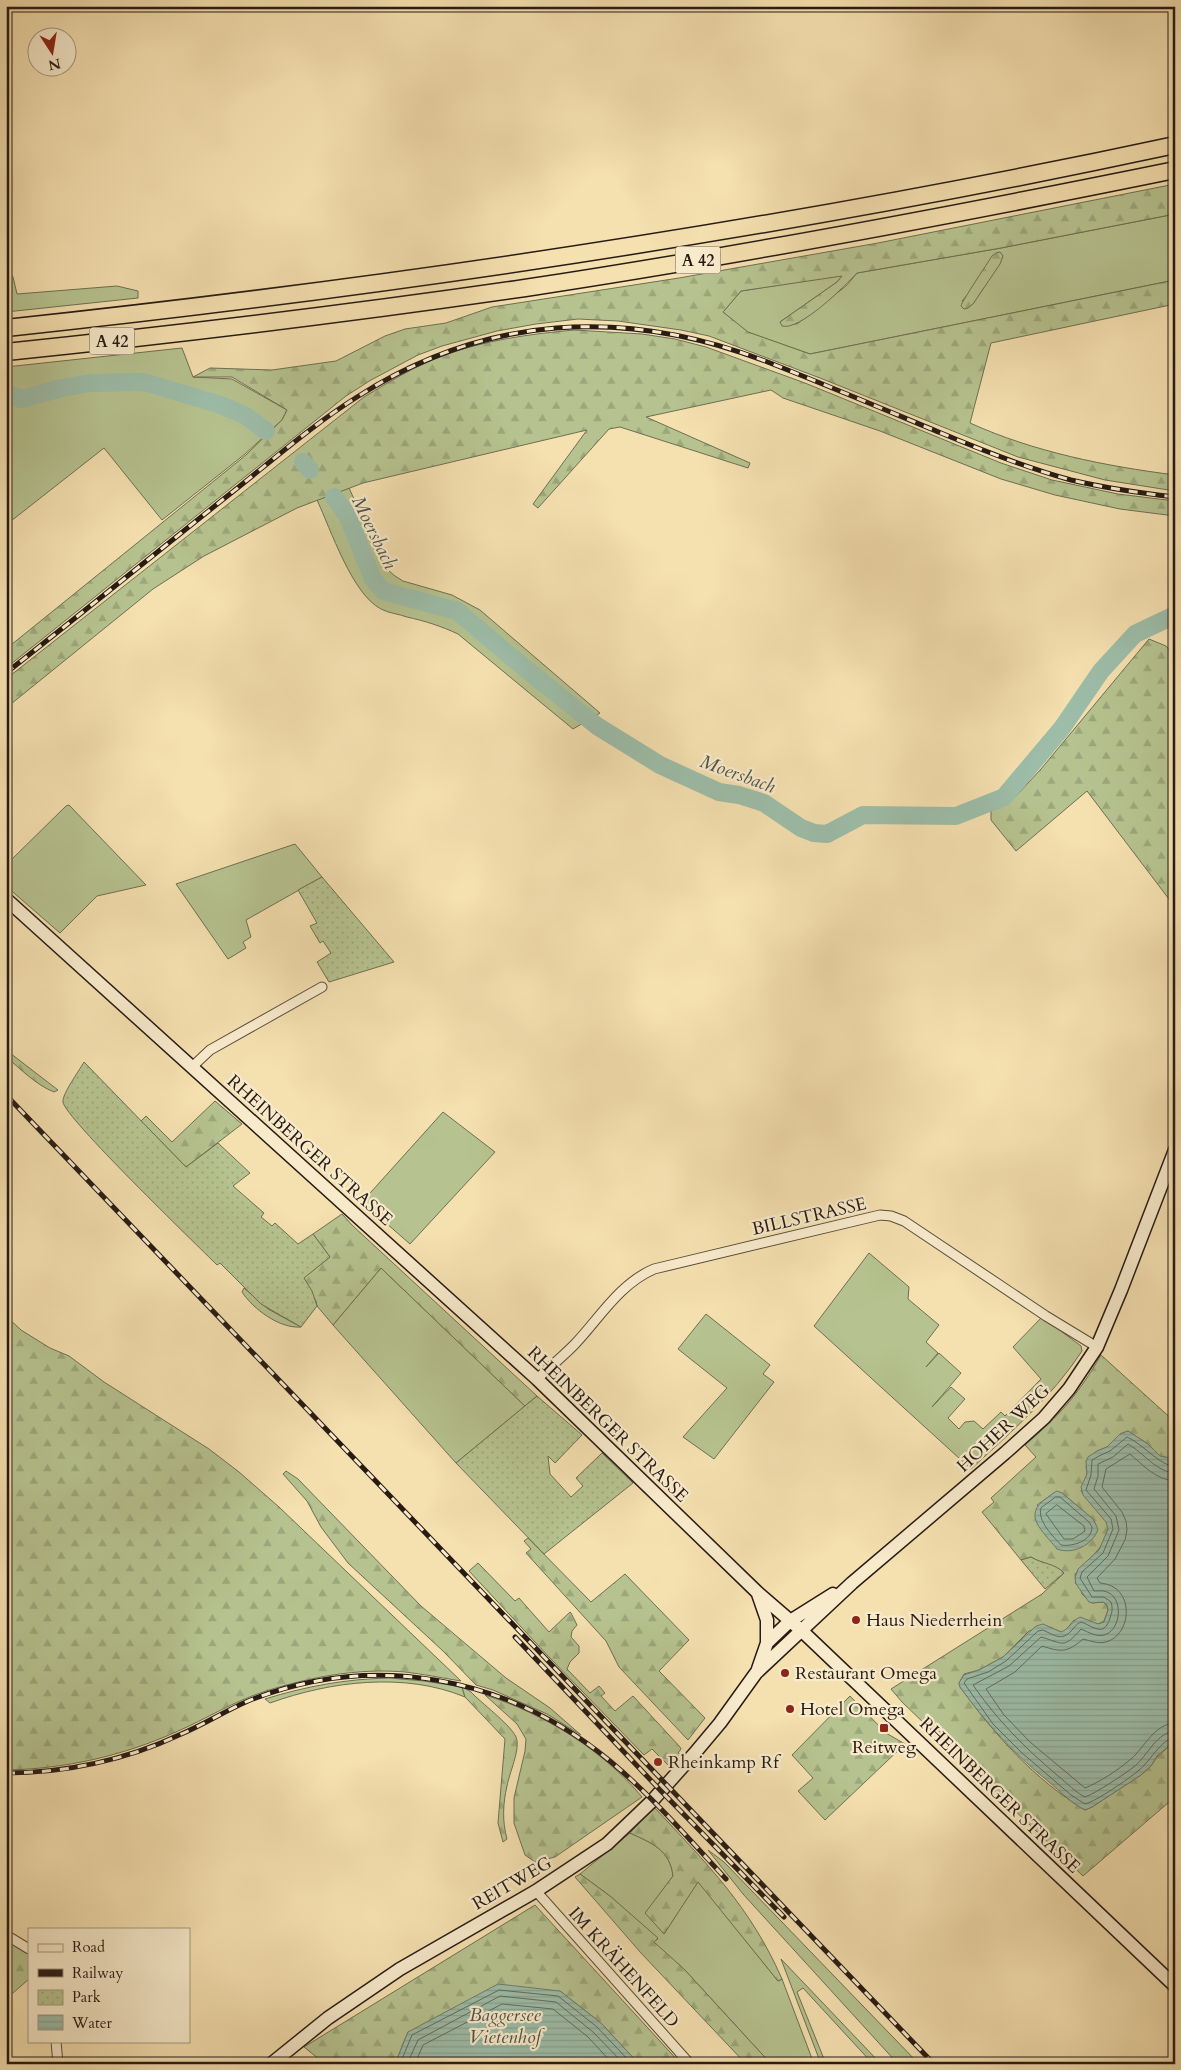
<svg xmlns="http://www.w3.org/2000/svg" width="1181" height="2070" viewBox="0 0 1181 2070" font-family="Cardo,serif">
<defs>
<pattern id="forest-firs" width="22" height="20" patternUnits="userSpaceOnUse" patternTransform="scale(1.25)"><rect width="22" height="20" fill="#b6c390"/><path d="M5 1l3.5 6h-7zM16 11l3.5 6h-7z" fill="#9ca77b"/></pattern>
<pattern id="park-dots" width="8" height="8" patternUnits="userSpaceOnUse" patternTransform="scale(1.25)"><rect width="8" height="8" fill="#b6c390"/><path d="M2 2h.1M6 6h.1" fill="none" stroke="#9ca77b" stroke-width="1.8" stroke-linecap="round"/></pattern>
<pattern id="water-rules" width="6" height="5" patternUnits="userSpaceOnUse" patternTransform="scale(1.25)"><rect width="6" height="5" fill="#9dbda9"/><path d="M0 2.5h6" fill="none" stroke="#87a291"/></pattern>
</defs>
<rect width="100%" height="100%" fill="#f5e0b0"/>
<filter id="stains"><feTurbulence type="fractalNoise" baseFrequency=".004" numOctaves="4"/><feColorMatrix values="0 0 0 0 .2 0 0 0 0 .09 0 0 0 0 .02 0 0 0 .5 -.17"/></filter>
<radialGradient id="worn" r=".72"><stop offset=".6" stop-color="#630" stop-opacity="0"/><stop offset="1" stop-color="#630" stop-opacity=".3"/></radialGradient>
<!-- grass -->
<path fill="#b6c390" stroke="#6e6f52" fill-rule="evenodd" d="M1175,214V280L810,354L747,332L723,312L741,291L843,275L837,282L780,322L797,324L846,286L857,273L1001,248ZM985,285L973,304L962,301L969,293Z
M6,267L13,277L17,294L117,286L138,291V298L6,312Z
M182,348L193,377L232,379L287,410L282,420L245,454L162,520L104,448L6,525V367Z
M349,488L380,556L388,570L395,576L403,581L452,595L480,610L600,713L573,729L458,634C441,626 425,621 407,617C399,614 388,613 381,609C352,594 331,530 317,500Z
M69,805L146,885L97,896L60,933L6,886V865L66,806Z
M295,844L322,877L246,920L251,937L243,942L246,948L228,959L176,884Z
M443,1112L495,1152L410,1244L362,1202Z
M869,1253L909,1287L908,1299L939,1325L926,1342L938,1353L926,1367L939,1353L961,1373L932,1407L951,1387L965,1399L948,1418L959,1429L965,1422L974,1421L983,1429L1001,1412L1005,1416L1041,1379L1013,1347L1042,1317L1081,1346L1082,1351C1052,1397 1011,1432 971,1469L814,1326Z
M381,1268L525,1406L456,1463L333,1325Z
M244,1288L268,1309L301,1327C280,1329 253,1309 242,1292Z
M706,1314L770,1365L763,1374L774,1382L714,1459L683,1437L727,1388L678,1349Z
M389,1678L424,1681L462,1687L465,1697C405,1672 331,1681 270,1703L265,1699C307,1686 346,1679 389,1678Z
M630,1833C652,1843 670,1850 673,1876L646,1913L664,1934L698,1881L778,1981L782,1979L814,2064H771L684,1969L653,1942L658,1939L610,1896L580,1874Z
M708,1850L724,1862L919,2064H898L743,1894Z
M781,1959L881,2064H873L803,1988L797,1992L826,2064H821Z"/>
<!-- forest -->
<path fill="url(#forest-firs)" stroke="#6e6f52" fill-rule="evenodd" d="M1175,184V214L1001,248L857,273C845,286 800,331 782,326L780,322L837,282L842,276L741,291L723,312L748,332L810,354L1175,280V304L991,343L970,423C1034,452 1105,466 1175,475V491L1105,480L1018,457L820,378L709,336L681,330L618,321L578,319L536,324L497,331L442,346L418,355L371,380L346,396L6,668V649L246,455L282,420L287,410L232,377H193L210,368L272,370L336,361L385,336L405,329L446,323L492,307L679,278L878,243Z
M1000,252L1003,256L1000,264L973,304L968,308L964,309L961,306C962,301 987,264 992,256L996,253Z
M574,330L642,334L675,339L706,347L805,383L1001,463L1052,480L1118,494L1175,501V516L1120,509L1055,495L1001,479L880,431L783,398L771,390L646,417L750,463L748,468L620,427L609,429L538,508L533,504L587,430L363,483L297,508L204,556L153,589L6,708V679L364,397C389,382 415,366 442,356C485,340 530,334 574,330Z
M1149,639L1166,646L1175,656V907L1087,791L1016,851L991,820V811L1016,796L1041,769Z
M6,1050L58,1090L54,1092C36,1085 21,1069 6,1057Z
M215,1101L242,1124L186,1167L141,1121L146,1116L172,1142Z
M342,1214L353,1226L537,1396L525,1406L381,1268L333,1325L317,1306L316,1301L303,1278L330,1257L313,1234Z
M6,1316L21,1330L50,1348L69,1356L104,1382L209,1449L239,1472L279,1507L461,1681C442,1678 423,1674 405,1672C357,1668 311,1677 266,1691C234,1701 206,1719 176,1732C122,1756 65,1769 6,1770Z
M1101,1355L1175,1422V1465L1169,1458L1160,1456L1148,1444L1128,1431L1120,1434L1107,1447L1097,1451L1086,1466L1087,1474L1081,1491C1088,1502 1099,1510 1106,1521C1116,1537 1085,1564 1075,1574L1076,1584L1080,1586L1082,1594L1092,1603L1103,1602L1107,1605L1108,1610L1104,1621L1098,1624L1074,1620L1065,1631L1061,1632L1047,1626L1029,1631L1003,1657L979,1670L964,1674L959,1683L960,1687C994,1734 1035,1780 1085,1810L1092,1807L1141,1775L1151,1766L1157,1757L1175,1741V1797L1083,1876L902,1702L891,1689L1042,1594L1064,1573C1054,1564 1042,1564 1031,1557L1021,1560L982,1512L994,1502L991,1498L1036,1457L1025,1445C1059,1416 1078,1395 1101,1355ZM1054,1493H1062L1093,1519L1096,1525L1037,1505Z
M286,1471L298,1479L421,1606L506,1678L550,1708L581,1735L547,1714L493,1690L476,1685L443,1651L348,1563L321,1527L307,1501L283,1474Z
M528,1538L591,1602L625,1574L689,1640L659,1671L705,1718L688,1740L619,1667L606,1641L526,1553L531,1549L524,1541Z
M478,1563L515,1601L519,1598L549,1632L570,1612L571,1613L577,1625L572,1631L571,1637L579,1646V1653L570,1662L567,1669L590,1693L599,1686L605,1693L601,1696L615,1711L633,1696L680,1747L681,1749L678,1753L680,1754L669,1766L652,1749L644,1755L549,1657L469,1571Z
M462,1687L470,1691C481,1703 510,1724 516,1737C521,1748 509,1774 507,1786C503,1803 502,1821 507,1839L503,1842L498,1823L505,1739L465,1697Z
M485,1695C543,1713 603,1750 642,1797L555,1857L535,1862L525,1855L514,1823V1798L525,1751L526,1739L517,1724Z
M850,1696L886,1733L905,1744L825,1820L798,1791L813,1778L792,1755Z
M654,1807C707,1864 750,1906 782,1979L778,1981L698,1882L664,1934L645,1913L673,1876C670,1850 652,1843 630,1833Z
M580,1874L610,1896L658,1938L654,1942L684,1969L771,2064H746L641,1953L575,1877Z
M535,1905L681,2064H639L601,2023L560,1991L408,2032L395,2064H325L304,2047Z
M6,1935L29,1949V1979L6,1999Z"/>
<!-- park -->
<path fill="url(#park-dots)" stroke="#6e6f52" d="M322,877L394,962L329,982L317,962L331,953L323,941L320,943L310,926L317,923L298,890Z
M84,1062L186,1167L218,1143L250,1173L233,1186L264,1213L261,1217L272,1226L275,1223L298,1244L313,1234L330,1257L304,1278L312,1291L317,1306L301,1327L261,1304L220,1263L217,1265C197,1245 64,1117 63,1102C62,1094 79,1071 84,1062Z
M537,1396L582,1435L555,1463L548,1456L550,1474L571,1497L583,1486L576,1478L602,1453L633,1483L544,1554L456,1463Z
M1031,1557C1042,1564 1055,1563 1064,1573L1045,1589L1021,1560Z"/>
<!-- water -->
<path fill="url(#water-rules)" stroke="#6e7c6d" d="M1128,1431L1148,1444L1160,1456L1169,1458L1175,1465V1741L1157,1756L1151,1766L1141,1775L1092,1807L1085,1810C1071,1803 1061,1792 1049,1782C1013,1753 987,1724 960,1687L959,1683L964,1675L979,1670L1003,1657L1036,1626L1043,1624L1061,1632C1069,1629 1072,1621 1080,1617L1098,1624L1104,1622L1108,1610L1107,1605L1103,1602L1092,1603L1089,1602L1076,1584L1075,1578L1078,1569L1099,1550L1108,1529L1106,1522L1083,1495L1081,1487L1087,1474L1086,1461L1088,1457L1097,1451L1107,1447L1120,1434Z
M1057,1491L1062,1493L1093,1519L1098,1529C1093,1545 1073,1555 1057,1549C1043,1531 1021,1515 1047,1498C1051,1495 1053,1493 1057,1491Z
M498,1984L560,1991L601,2023L639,2064H395L408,2032Z"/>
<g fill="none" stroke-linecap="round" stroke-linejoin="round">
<!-- shore -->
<path stroke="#626c5e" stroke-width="1" d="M1175,1467C1159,1465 1143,1444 1127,1437L1110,1451L1099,1456L1092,1460L1091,1475L1086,1490L1111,1519L1113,1529L1103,1553L1082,1572L1080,1578L1092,1597H1104L1111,1602C1113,1609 1112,1612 1110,1618C1104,1638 1093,1626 1081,1622C1076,1624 1075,1627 1072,1630C1062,1642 1054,1635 1043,1630L1038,1631L1006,1661L988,1672L967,1679L964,1683L993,1724L1021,1752L1071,1795L1085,1804C1097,1801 1128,1779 1138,1771C1149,1763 1161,1739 1175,1737
M1175,1473C1156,1472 1144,1453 1128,1444L1113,1457L1098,1464V1476L1094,1489L1116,1516L1119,1530L1108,1556L1087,1577L1094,1591C1099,1591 1104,1590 1109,1593C1124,1601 1120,1631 1104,1635C1096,1637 1088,1632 1081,1629C1063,1650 1063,1643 1041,1637L1009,1666L973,1685C997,1720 1025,1748 1058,1776C1067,1783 1075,1792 1085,1797C1098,1792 1123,1775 1135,1766C1147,1756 1157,1732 1175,1731
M1175,1481C1156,1480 1143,1465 1130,1454L1106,1469L1102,1487L1122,1512L1126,1521L1127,1530L1125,1540L1115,1559L1097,1578L1100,1583C1136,1586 1132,1635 1106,1642C1098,1644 1091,1641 1083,1639C1067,1653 1061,1652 1042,1646L1015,1672L986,1689L1004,1715L1030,1742L1085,1788C1100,1782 1118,1770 1131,1759C1145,1747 1154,1724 1175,1723
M1056,1497H1060L1089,1522L1092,1527C1092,1541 1072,1547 1061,1545C1053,1536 1037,1521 1041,1508Z
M1057,1505L1084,1526L1085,1531L1073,1539H1064L1046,1514Z
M400,2064L412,2035L499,1990L558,1996L597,2027L632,2064
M407,2064L418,2040L500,1996L556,2002L593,2032L624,2064
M415,2064L423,2045L502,2004L553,2009L588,2037L613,2064"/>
<!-- river -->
<path stroke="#9dbda9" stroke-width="18" d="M8,394L21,399L62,388L90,383L144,382L221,405L246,416L266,431
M303,462L310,470
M334,497L347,515L373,579L383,591L457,611L527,670L597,726L660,765L719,792L739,795L764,803L801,828L814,833L827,834L863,815L956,816L1004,797L1062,728L1101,671L1135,634L1175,615"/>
<defs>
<path id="street" d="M192,1067L210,1050L322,987
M537,1379C549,1368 562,1357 574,1345C599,1319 619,1284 654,1269L880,1215L891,1216L904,1221L1046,1316L1097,1347
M536,1891L690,2064
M6,1935L29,1949
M56,2041L58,2064"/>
<path id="secondary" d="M6,899L537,1379L757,1592L802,1631L1175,1986
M758,1594L767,1620V1643
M758,1669L767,1643L790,1621L833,1594
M271,2064L328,2018L400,1969L536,1891L607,1844L652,1801L694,1754L720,1723L756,1673L852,1583L1005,1453L1044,1418L1069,1389L1097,1347L1121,1290L1175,1150"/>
<path id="highway" d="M6,328C399,286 789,228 1175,145
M6,352C180,334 353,313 525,288C743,255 959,214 1175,170"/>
</defs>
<!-- street casing -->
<use href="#street" stroke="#5a4c3b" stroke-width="11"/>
<!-- secondary casing -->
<use href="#secondary" stroke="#271b14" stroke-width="15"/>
<!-- highway casing -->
<use href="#highway" stroke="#271b14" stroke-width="19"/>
<!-- street -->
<use href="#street" stroke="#f8ebcc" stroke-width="9"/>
<!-- secondary -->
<use href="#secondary" stroke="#f8ebcc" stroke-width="12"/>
<!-- highway -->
<use href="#highway" stroke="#f5e0b0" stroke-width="16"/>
<defs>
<path id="rail" d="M6,673C78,616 150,558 221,501C266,466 309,427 357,397C485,315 624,307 765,361C824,384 883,409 941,433C984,451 1027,468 1071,480C1105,488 1140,493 1175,497
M6,1095L934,2064
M515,1637L661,1791L784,1917
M6,1773C65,1773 126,1760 179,1735C203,1725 225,1711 248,1701C373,1651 507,1676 610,1761C652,1796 689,1839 726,1879"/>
</defs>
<!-- rail casing -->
<use href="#rail" stroke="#271b14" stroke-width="5"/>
<!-- rail -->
<use href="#rail" stroke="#f8ebcc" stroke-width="3" stroke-dasharray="9" stroke-linecap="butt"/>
</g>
<!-- markers -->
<g fill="#8f2418" stroke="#f8ebcc" stroke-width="2">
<circle cx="856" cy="1620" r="5"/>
<circle cx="785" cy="1673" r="5"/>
<circle cx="790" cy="1709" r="5"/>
<rect x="879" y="1723" width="10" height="10" rx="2.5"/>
<circle cx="658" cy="1762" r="5"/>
</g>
<g text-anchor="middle" stroke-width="4.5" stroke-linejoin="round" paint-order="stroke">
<!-- shield labels -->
<g fill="#f8ebcc" stroke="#66594b" stroke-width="1">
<rect x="675.5" y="246.5" width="45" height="27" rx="4"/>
<rect x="89.5" y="327.5" width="45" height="27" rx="4"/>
</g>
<g font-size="16" font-weight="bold" fill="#271b14">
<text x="698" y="266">A 42</text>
<text x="112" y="347">A 42</text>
</g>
<!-- street labels -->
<g font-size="18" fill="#271b14" stroke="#f8ebcc">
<text transform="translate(310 1150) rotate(42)" y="6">RHEINBERGER STRASSE</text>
<text transform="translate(809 1216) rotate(-13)" y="6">BILLSTRASSE</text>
<text transform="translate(608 1424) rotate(44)" y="6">RHEINBERGER STRASSE</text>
<text transform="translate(1003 1428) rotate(-43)" y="6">HOHER WEG</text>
<text transform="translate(1000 1795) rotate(44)" y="6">RHEINBERGER STRASSE</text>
<text transform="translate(512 1883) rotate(-30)" y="6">REITWEG</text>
<text transform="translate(624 1967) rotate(48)" y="6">IM KRÄHENFELD</text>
</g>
<!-- poi labels -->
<g font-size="18" fill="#271b14" stroke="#f8ebcc" text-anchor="start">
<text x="866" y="1626">Haus Niederrhein</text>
<text x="795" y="1679">Restaurant Omega</text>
<text x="800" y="1715">Hotel Omega</text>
<text x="884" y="1753" text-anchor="middle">Reitweg</text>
<text x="668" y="1768">Rheinkamp Rf</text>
</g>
<!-- water labels -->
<g font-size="19" font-style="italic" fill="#505448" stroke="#f8ebcc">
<text transform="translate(375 532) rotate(64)" y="7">Moersbach</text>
<text transform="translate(738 773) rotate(20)" y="7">Moersbach</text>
<text x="505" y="2021">Baggersee<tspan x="505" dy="22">Vietenhof</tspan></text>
</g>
</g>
<!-- margin -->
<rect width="1181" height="2070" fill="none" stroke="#f5e0b0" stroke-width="25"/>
<rect x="8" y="8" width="1166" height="2055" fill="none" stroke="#271b14" stroke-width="2.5"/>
<rect x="12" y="12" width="1156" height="2045" fill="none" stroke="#271b14"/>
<!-- legend -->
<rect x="28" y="1928" width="162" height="115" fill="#f8ebcc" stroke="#a49882"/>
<rect x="38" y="1944" width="25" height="8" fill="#f8ebcc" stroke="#a49882"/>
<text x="72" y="1952" font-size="15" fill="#271b14">Road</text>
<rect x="38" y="1969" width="25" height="8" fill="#271b14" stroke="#a49882"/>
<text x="72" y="1978" font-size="15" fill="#271b14">Railway</text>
<rect x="38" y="1990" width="25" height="15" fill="url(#park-dots)" stroke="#a49882"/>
<text x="72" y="2002" font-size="15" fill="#271b14">Park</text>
<rect x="38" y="2015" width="25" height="15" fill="url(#water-rules)" stroke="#a49882"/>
<text x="72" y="2028" font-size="15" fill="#271b14">Water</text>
<!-- north arrow -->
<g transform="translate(52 52) rotate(168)"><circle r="24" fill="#f8ebcc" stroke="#a49882"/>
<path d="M0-4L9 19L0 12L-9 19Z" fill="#8f2418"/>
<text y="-8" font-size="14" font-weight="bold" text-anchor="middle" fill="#271b14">N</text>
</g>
<rect width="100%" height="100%" filter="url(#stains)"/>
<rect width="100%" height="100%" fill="url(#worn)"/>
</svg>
